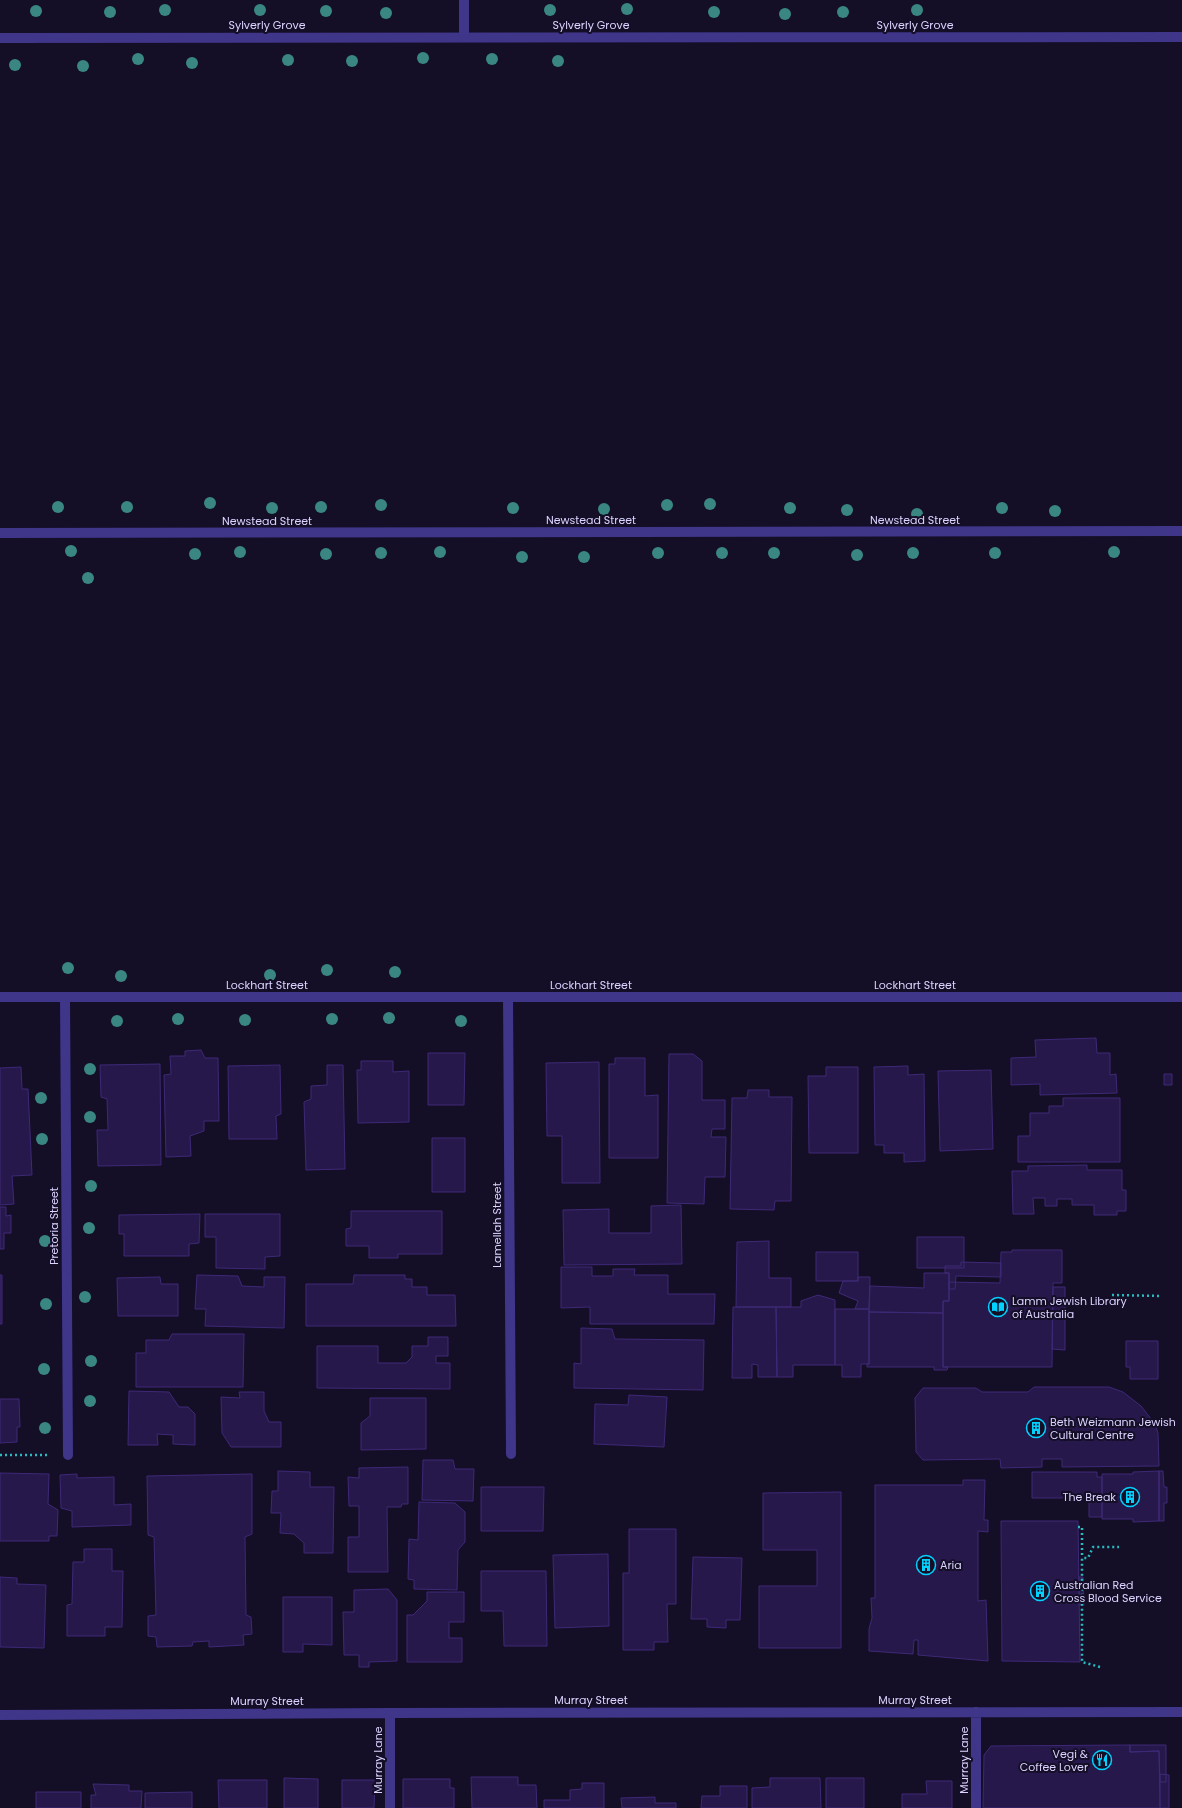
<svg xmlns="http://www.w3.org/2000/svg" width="1182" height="1808" viewBox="0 0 1182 1808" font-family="Poppins,sans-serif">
<rect width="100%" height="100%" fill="#140e27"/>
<!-- building -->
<path fill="#26184a" stroke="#3e2977" d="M1096,1038L1097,1053H1110V1075L1116,1074L1117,1093L1040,1095V1084L1011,1085V1058L1036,1057L1035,1040Z
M201,1050L205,1058H218L219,1121H204V1131L190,1136L191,1156L166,1157L164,1075L171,1074L170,1056H185V1051Z
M428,1053H465L464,1105H428Z
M669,1054H693L702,1061V1100H725V1129H712L711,1137H726L725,1177H705L704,1204L667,1203Z
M615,1058H645V1096L658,1095V1158H609V1064H615Z
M361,1061H393V1072L409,1071V1122L358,1123L357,1070H361Z
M599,1062L600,1183H562V1136H547L546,1063Z
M160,1064L161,1165L98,1166L97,1130H108L107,1099L101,1097L100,1065Z
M280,1065L281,1114L276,1116L277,1139H229L228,1066Z
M327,1065H343L345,1169L306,1170L304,1102L311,1099V1086L327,1085Z
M908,1066V1075L924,1074L925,1161L904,1162V1153H884V1145H875L874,1067Z
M21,1067L22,1089H28L32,1175L12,1176L14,1204L0,1205V1068Z
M826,1067H858V1153H809L808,1076H826Z
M991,1070L993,1149L940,1151L938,1071Z
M1164,1074H1172V1085H1164Z
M748,1090H769V1097H792L791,1201H775L774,1210L730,1209L732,1098H747Z
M1063,1098H1120V1162H1018V1136H1030V1113H1049V1106H1063Z
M432,1138H465V1192H432Z
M1087,1165V1170H1122V1190H1126V1211H1117V1215H1094V1205H1072V1199H1057V1206H1045V1198H1033L1034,1214H1013L1012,1171H1028V1166Z
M681,1205L682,1264L564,1265L563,1210L609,1209V1233H651V1206Z
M0,1207H6V1216L11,1215V1233H4V1249H0Z
M351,1211H442V1254H398V1258H369V1246H346V1229L351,1228Z
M200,1214L199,1243L189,1244V1256H124V1234H119V1215Z
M205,1214H280V1256L265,1257V1269L216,1268V1237H205Z
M917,1237H964V1268H917Z
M769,1241V1278H791V1307H736L737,1242Z
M1012,1250H1062V1283H1053L1052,1367H943V1301H949V1282L1000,1283L1001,1252H1012Z
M816,1252H858V1281H816Z
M961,1262L1001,1263V1277L956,1276L955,1289H949V1273H945V1266H961Z
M561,1267H592V1276H613V1269H635L634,1275H668V1294H715L714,1324H590V1307L561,1308Z
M924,1273H949V1301H943V1313L869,1312L870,1286L924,1288Z
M0,1275H2V1324H0Z
M197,1275L238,1276L242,1286L264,1287V1277H285L284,1328L205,1326L206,1309H195Z
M354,1275H405V1279H412V1287H427V1295H455L456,1326H306V1284H353Z
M160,1277L161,1284H178V1316H118L117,1278Z
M858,1277H870L869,1309H855L858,1301L839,1293L843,1281H858Z
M1053,1287H1065V1350L1052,1349Z
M818,1295L835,1300V1365H793V1377H777L776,1307H801V1301Z
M733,1307H776L777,1377H758V1365L752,1364V1378H732Z
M835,1309H869V1364H861V1377H842V1365H835Z
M869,1312L943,1313V1367H948L947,1370H934V1367H867V1364H869Z
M581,1328L612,1329L615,1339L704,1340L703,1390L574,1388V1363L581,1364Z
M172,1334H244L243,1387H136V1353H146V1340H169Z
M428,1337H448V1356H436V1363H450V1389L317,1388V1346H378V1363H406L412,1357V1346H428Z
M1126,1341H1158V1379H1130V1367H1126Z
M1034,1387H1109L1123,1392L1141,1406L1155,1424L1158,1433L1159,1466L1062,1467V1459H1042V1467L1001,1468L1000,1459L923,1460L916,1452L915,1398L923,1388H976L982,1392H1028Z
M129,1391L169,1392L179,1407H188L195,1414V1445L173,1444V1435L157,1434L158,1445H128Z
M239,1392H264V1411L269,1422H281V1447H231L222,1433L221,1397L240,1398Z
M629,1395L667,1397L664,1447L594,1444L595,1404L628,1405Z
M370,1398H426V1449L361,1450V1423L370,1416Z
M0,1399H19L20,1427H17V1442L0,1443Z
M423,1460H453L455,1469H474L473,1501L422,1500Z
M408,1467V1504H402L401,1507H387L388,1572H348V1537H359V1506H349L348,1477L359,1478V1468Z
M278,1471L310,1472V1487H334L333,1553H304V1543L294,1534L280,1533L281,1513H271L272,1491H278Z
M1159,1471V1521L1133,1522V1519H1102V1474H1133V1472Z
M1159,1471H1163L1164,1487H1167V1503H1164V1521H1159Z
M1032,1472H1097V1477H1102V1517H1089V1498H1032Z
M0,1473L49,1474L48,1504L58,1510L57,1536H49V1541H0Z
M77,1474V1478L114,1477V1505L131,1504V1525L72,1527V1511L61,1508L60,1475Z
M252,1474V1534L245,1537L246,1615L251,1617L252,1634L243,1635L244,1645L209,1647V1641L193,1642L192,1646L157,1647L156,1637L148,1636V1616L156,1615L154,1537L148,1535L147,1476Z
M963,1480H985L984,1520H988V1532L978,1531V1601L986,1600L988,1661L918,1655V1640H914L913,1654L869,1651V1629L872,1618L871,1598H875V1485H963Z
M481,1487H544L543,1531H481Z
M841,1492V1648H759V1586H817V1550H763V1493Z
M419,1502L455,1503L465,1512V1542L458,1550L457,1590L414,1589V1580L408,1579L409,1539L418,1540Z
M1001,1521H1078L1080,1662L1002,1661Z
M629,1529H676V1604H667L668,1642H654V1650H623V1573H629Z
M84,1549H112V1571H123L122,1627H105V1636H67V1605L72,1604L73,1562H84Z
M608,1554L609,1626L555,1628L553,1555Z
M693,1557L742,1558L740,1620H726V1628L707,1627V1619H691Z
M481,1571H546L547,1646H504L503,1611H481Z
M0,1577L17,1578V1584L46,1585L44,1648L0,1647Z
M1079,1577H1083L1084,1605H1079Z
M388,1589L397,1600V1661L369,1662V1667H359V1655H344L343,1612H354V1590Z
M427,1592H464V1622H449V1638H462V1662H407V1615H413L427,1601Z
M283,1597H332V1645L303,1644V1652H283Z
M1130,1745V1752L1159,1751L1160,1808H983L984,1755L991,1746Z
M1130,1745H1166V1782H1160L1159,1751L1130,1752Z
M1160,1774L1169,1775V1808H1160Z
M471,1777H518V1785H536L537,1808H472Z
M284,1778L318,1779V1808H284Z
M770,1778H820L821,1808H752V1788L770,1787Z
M826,1778H864V1808H826Z
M403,1779H450V1788H454V1808H403Z
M218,1780H267V1808H219Z
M342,1780H375L374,1808H342Z
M926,1781H952V1808H902V1794H927Z
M582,1783H604V1808H544V1800H570V1790L582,1789Z
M93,1784L129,1785V1791H142L141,1808H91V1795H96Z
M720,1786H747V1808H701L702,1796H720Z
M36,1792H81V1808H36Z
M192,1792V1808H145V1793Z
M655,1797V1803H676V1808H622L621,1798Z"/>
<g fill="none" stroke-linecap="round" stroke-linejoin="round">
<!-- path -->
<path stroke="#27bdc0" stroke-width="2.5" stroke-dasharray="2 3" stroke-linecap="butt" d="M1112,1295L1161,1296
M0,1455H47
M1078,1527H1082V1558
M1100,1667L1082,1662V1558H1088L1093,1547H1119"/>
<!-- minor -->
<path stroke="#3f3589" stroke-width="10" d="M464,0V37
M0,38L1182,37
M0,533L1182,531
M0,997H1182
M65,997L68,1455
M508,997L511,1454
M976,1712V1808
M390,1713V1808
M0,1715L390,1713L1182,1712"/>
</g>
<!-- trees -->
<g fill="#398683">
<circle cx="627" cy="9" r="6"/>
<circle cx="165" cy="10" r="6"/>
<circle cx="260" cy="10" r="6"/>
<circle cx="550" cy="10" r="6"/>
<circle cx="917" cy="10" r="6"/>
<circle cx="36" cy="11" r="6"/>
<circle cx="326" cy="11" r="6"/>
<circle cx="110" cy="12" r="6"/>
<circle cx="714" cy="12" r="6"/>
<circle cx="843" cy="12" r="6"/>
<circle cx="386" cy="13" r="6"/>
<circle cx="785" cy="14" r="6"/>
<circle cx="423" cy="58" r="6"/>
<circle cx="138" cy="59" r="6"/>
<circle cx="492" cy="59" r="6"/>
<circle cx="288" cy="60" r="6"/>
<circle cx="352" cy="61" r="6"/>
<circle cx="558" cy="61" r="6"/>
<circle cx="192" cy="63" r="6"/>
<circle cx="15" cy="65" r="6"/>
<circle cx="83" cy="66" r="6"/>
<circle cx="210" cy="503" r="6"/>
<circle cx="710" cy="504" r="6"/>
<circle cx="381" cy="505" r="6"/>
<circle cx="667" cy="505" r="6"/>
<circle cx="58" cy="507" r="6"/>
<circle cx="127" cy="507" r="6"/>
<circle cx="321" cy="507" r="6"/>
<circle cx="272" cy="508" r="6"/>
<circle cx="513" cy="508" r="6"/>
<circle cx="790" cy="508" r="6"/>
<circle cx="1002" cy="508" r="6"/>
<circle cx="604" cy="509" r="6"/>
<circle cx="847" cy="510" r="6"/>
<circle cx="1055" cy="511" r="6"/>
<circle cx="917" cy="514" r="6"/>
<circle cx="71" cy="551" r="6"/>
<circle cx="240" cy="552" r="6"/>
<circle cx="440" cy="552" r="6"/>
<circle cx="1114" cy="552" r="6"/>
<circle cx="381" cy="553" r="6"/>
<circle cx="658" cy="553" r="6"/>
<circle cx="722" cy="553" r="6"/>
<circle cx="774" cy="553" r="6"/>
<circle cx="913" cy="553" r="6"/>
<circle cx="995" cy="553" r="6"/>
<circle cx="195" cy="554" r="6"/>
<circle cx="326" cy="554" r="6"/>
<circle cx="857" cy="555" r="6"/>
<circle cx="522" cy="557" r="6"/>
<circle cx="584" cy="557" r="6"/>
<circle cx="88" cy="578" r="6"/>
<circle cx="68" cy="968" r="6"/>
<circle cx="327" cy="970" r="6"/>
<circle cx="395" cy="972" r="6"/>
<circle cx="270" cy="975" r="6"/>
<circle cx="121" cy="976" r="6"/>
<circle cx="389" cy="1018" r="6"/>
<circle cx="178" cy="1019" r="6"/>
<circle cx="332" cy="1019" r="6"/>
<circle cx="245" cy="1020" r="6"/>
<circle cx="117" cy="1021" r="6"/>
<circle cx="461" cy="1021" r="6"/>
<circle cx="90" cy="1069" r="6"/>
<circle cx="41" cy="1098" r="6"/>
<circle cx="90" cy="1117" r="6"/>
<circle cx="42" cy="1139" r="6"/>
<circle cx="91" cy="1186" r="6"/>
<circle cx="89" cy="1228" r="6"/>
<circle cx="45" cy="1241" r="6"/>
<circle cx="85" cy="1297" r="6"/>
<circle cx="46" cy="1304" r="6"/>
<circle cx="91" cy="1361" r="6"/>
<circle cx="44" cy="1369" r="6"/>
<circle cx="90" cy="1401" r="6"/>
<circle cx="45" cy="1428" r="6"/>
</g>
<!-- icons -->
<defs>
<symbol id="library-ring" viewBox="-11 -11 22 22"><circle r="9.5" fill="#140e27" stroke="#00d1ff" stroke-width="1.5"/><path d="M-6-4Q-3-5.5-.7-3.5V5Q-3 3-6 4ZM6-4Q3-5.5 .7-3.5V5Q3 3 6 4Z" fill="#00d1ff"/></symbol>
<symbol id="building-ring" viewBox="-11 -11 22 22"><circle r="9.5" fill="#140e27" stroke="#00d1ff" stroke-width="1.5"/><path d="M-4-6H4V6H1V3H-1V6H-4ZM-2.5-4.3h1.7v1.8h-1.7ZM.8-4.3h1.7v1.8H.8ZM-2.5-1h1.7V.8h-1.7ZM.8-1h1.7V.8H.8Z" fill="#00d1ff"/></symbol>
<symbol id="restaurant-ring" viewBox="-11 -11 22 22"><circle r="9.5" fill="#140e27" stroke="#00d1ff" stroke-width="1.5"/><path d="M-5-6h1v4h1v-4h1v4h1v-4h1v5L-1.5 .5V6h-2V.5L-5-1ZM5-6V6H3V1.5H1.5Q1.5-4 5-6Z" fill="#00d1ff"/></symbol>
</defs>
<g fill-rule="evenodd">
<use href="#library-ring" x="987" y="1296" width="22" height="22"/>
<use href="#building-ring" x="1025" y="1417" width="22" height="22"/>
<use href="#building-ring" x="1119" y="1486" width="22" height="22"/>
<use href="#building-ring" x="915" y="1554" width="22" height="22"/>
<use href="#building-ring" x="1029" y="1580" width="22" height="22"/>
<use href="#restaurant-ring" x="1091" y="1749" width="22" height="22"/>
</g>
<g text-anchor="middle" stroke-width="4" stroke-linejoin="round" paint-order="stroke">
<!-- street labels -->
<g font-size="11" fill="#dcd4ff" stroke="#140e27">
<text x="267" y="29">Sylverly Grove</text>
<text x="591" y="29">Sylverly Grove</text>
<text x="915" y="29">Sylverly Grove</text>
<text x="591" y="524">Newstead Street</text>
<text x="915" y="524">Newstead Street</text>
<text x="267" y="525">Newstead Street</text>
<text x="267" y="989">Lockhart Street</text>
<text x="591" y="989">Lockhart Street</text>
<text x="915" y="989">Lockhart Street</text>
<text transform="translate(497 1225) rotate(-90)" y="4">Lamellah Street</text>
<text transform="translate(54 1226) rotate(-90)" y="4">Pretoria Street</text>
<text x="591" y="1704">Murray Street</text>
<text x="915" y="1704">Murray Street</text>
<text x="267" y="1705">Murray Street</text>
<text transform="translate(378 1760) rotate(-90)" y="4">Murray Lane</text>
<text transform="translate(964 1760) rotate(-90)" y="4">Murray Lane</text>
</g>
<!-- poi labels -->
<g font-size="11" fill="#dcd4ff" stroke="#140e27" text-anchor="start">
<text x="1012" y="1305">Lamm Jewish Library<tspan x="1012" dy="13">of Australia</tspan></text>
<text x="1050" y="1426">Beth Weizmann Jewish<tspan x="1050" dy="13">Cultural Centre</tspan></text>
<text x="1116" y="1501" text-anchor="end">The Break</text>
<text x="940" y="1569">Aria</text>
<text x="1054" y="1589">Australian Red<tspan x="1054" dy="13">Cross Blood Service</tspan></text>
<text x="1088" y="1758" text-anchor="end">Vegi &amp;<tspan x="1088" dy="13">Coffee Lover</tspan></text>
</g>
</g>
</svg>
